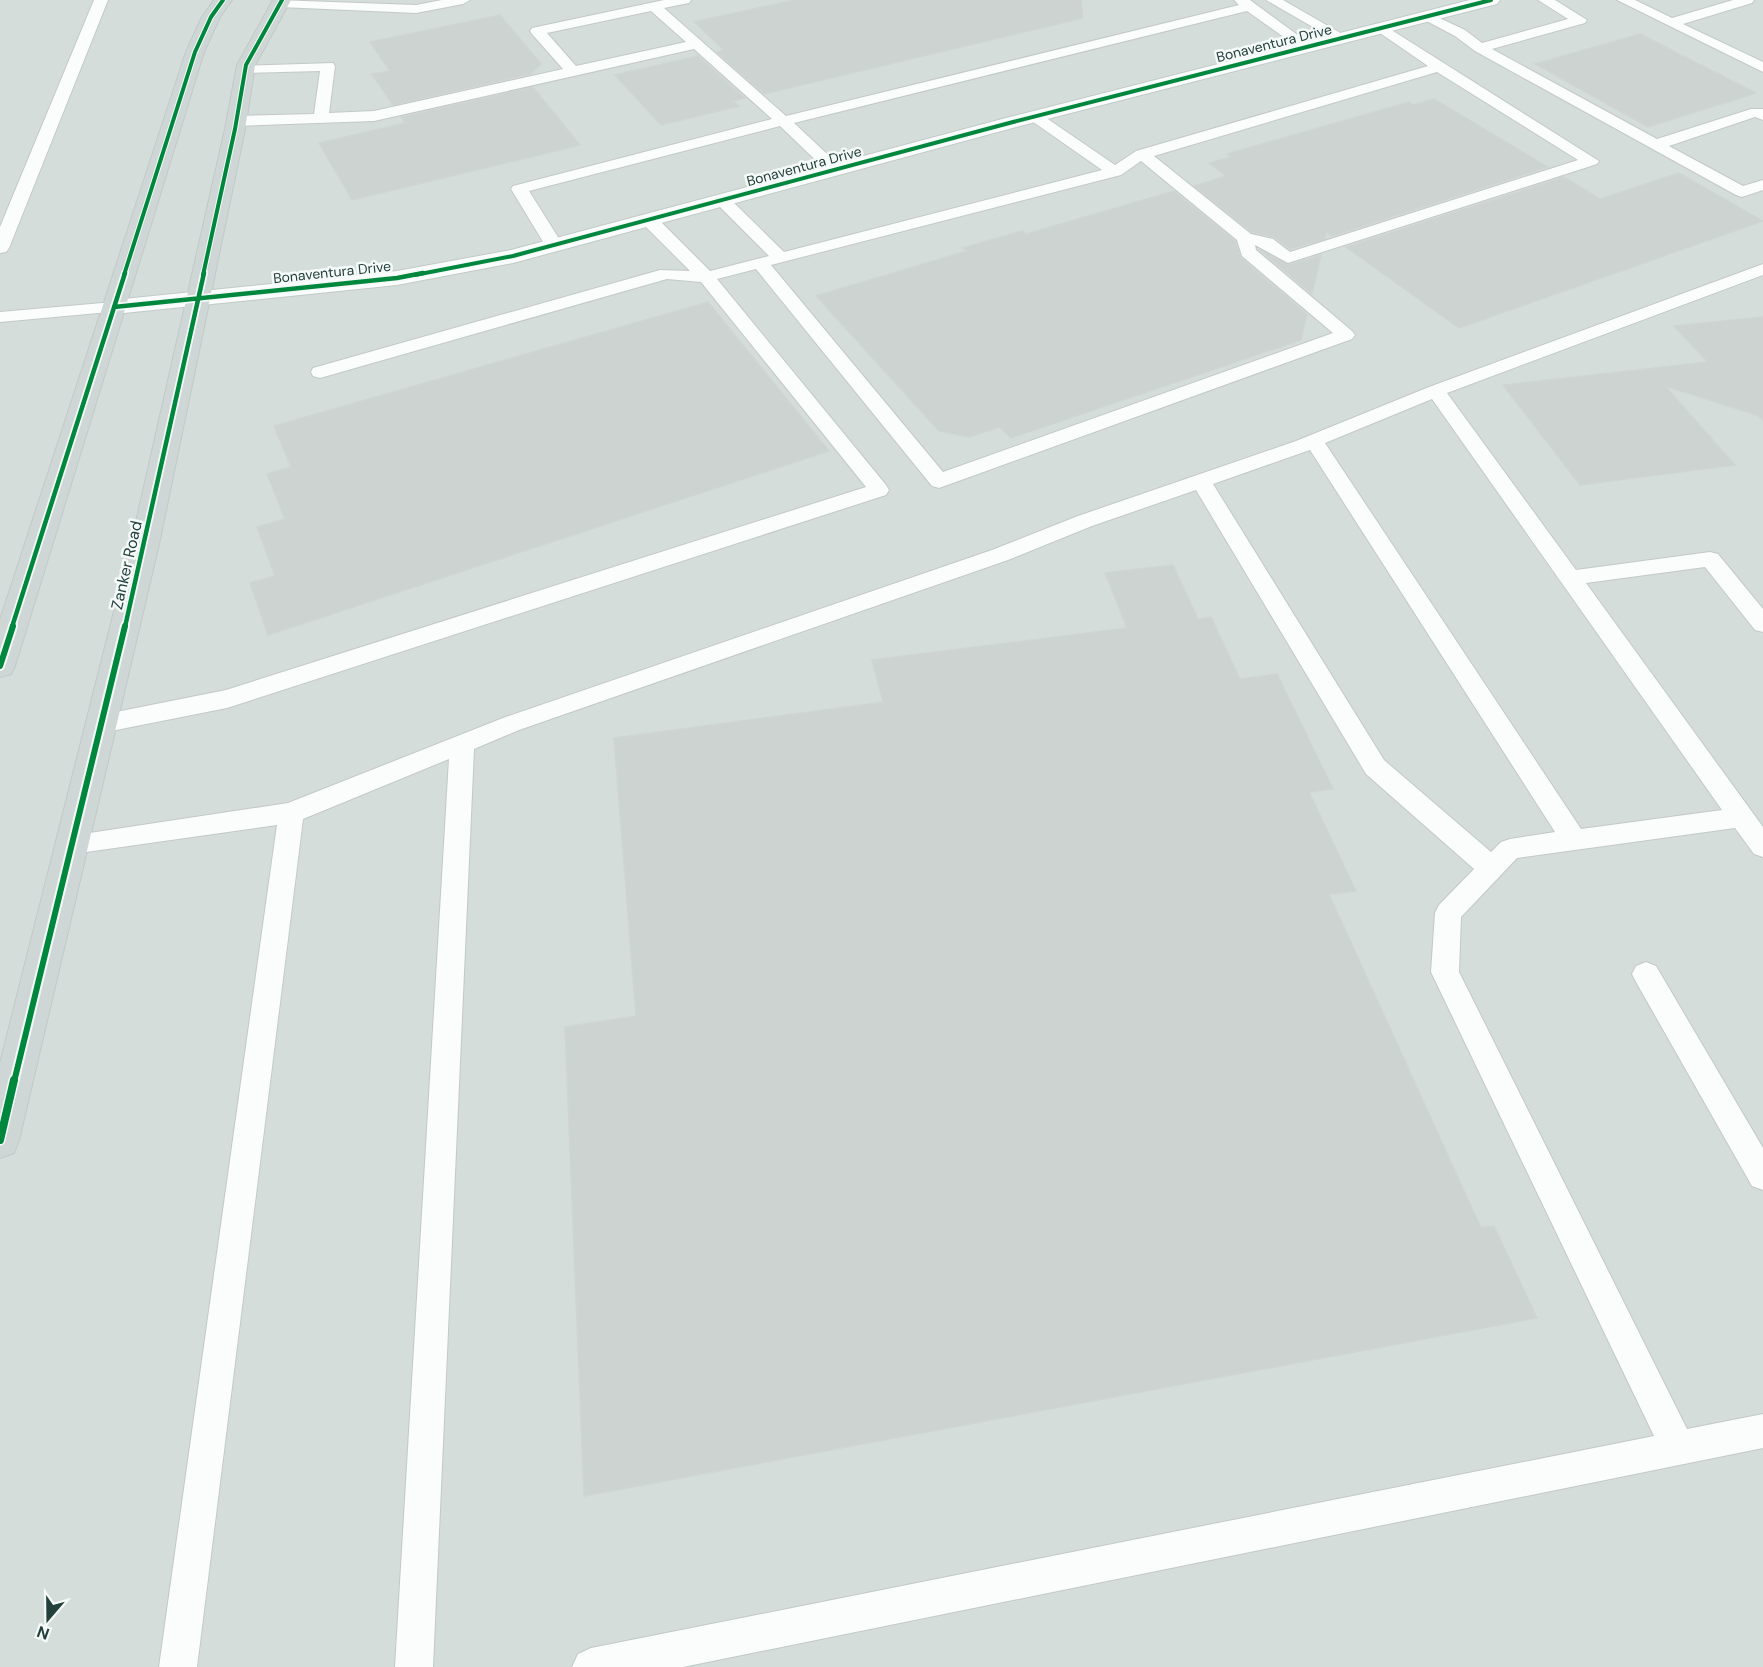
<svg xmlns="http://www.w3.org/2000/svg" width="1763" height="1667" viewBox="0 0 1763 1667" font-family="'DM Sans',sans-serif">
<rect width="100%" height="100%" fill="#e6ecea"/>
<!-- built -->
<path fill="#d4ddda" d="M0,0H1763V1667H0Z"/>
<!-- building -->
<path fill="#cdd3d1" stroke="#cfd5d3" stroke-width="1.5" d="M794,0H1081L1083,18L764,94L717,52L724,50L694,22Z
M500,15L541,64L530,74L393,105L372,74L390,71L370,42Z
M1640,34L1756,93L1648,127L1535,64Z
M698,56L745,98L733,101L739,106L661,125L615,75Z
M533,87L580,145L352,200L319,143L405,123L401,117Z
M1434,99L1548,167L1332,236L1326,232L1325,239L1290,249L1274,237L1252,232L1194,186L1226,176L1209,163L1231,157L1227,154L1409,102L1413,105Z
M1679,173L1763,221L1459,328L1346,247L1564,177L1600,199Z
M1174,191L1235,241L1241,258L1307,314L1301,340L1011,438L1000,427L969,437L939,431L816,296L967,251L963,248L1022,231L1026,234Z
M1260,250L1289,265L1321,255L1312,294Z
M708,302L829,451L268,635L250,583L275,576L257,527L285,519L267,474L291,467L274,426Z
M1763,317V421L1757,415L1665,386L1735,465L1580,485L1503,385L1708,362L1674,326Z
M1173,565L1198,619L1211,617L1240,679L1277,674L1333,789L1309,792L1356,891L1329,894L1481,1228L1494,1226L1537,1318L584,1496L565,1027L636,1016L614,738L883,702L872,660L1127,628L1105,573Z"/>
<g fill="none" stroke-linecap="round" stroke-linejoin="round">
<defs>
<path id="lane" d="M94,0H108L9,248L6,252L0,253V227Z
M276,0L416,5L442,0H470L463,4L416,13L280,7L273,3Z
M664,0H691L689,3L664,8L786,116L1239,5L1234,0H1250L1314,47L1307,51L1302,50L1247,11L794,123L841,167L843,170L841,173H829L780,126L529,191L563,245L560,249H548L545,245L511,189L513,186L772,119L694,49L374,121L236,126L228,121L236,116L314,114L320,71L245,73L240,72L238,69L240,66L333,63L335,66L329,113L374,111L563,69L532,34L530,31L532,28ZM651,11L686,42L576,66L547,33Z
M1266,0H1283L1349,38L1347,41H1337Z
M1538,0H1555L1587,20L1585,23L1492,49L1657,139L1751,109H1763V120L1755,117L1669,146L1743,186L1763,180V190L1742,197L1736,195L1475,51L1455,36L1419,17L1426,13L1431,14L1465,30L1482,43L1568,19Z
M1617,0H1635L1672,18L1733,0H1754L1752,3L1683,24L1763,62V72Z
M1382,24L1599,161L1597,164L1288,263L1255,245L1256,250L1352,331L1355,335L1352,339L939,488L932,486L756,269L717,279L886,485L889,490L886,495L227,708L101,733L93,730L89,724L93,718L101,715L226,690L866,487L701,282L667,279L320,378L313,376L311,372L313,368L660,270L690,271L643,224L641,220L649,215L655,216L710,271L769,256L716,203L714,200L716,197H728L784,252L1102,170L1029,119L1026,116L1029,113H1039L1115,165L1136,151L1428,66L1377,31L1375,28L1377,25ZM1437,72L1578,160L1290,252L1273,239L1251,234L1154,156ZM1141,161L1237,240L1242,256L1333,333L943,472L771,265L1121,175Z
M1763,264V275L1447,393L1576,570L1710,552L1718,554L1763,609V632L1755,630L1705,567L1586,583L1763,827V857L1754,854L1735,828L1517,858L1461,917L1459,972L1687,1429L1763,1414V1448L683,1667H572L578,1654L591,1648L1654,1436L1431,972L1435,913L1439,905L1474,869L1366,774L1196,490L1092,526L1008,560L519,730L474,749L433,1667H395L449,759L303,819L197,1667H159L277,825L72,854L63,851L59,844L63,837L288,803L503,718L992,550L1078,516L1296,441L1429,387ZM1432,399L1722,810L1581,829L1325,443ZM1310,450L1555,832L1510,839L1501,842L1491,852L1384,760L1213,484Z
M114,302L120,303L123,307L120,311L0,322V312Z
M1646,962L1656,966L1763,1148V1190L1752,1186L1636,982L1632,974L1636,966Z"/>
<path id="secondary" d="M1470,0H1500L1497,4L1020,126L513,263L397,285L114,314L106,312L102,307L106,302L114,300L397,271L511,250L1006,118Z"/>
<path id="primary" d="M214,0H232L220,17L204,52L15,666L11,674L0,677V620L186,52L202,17Z
M273,0H291L255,65L245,129L159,544L19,1140L14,1153L0,1158V1063L131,544L225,129L237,65Z"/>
</defs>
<!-- lane casing -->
<use href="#lane" stroke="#c3c9c7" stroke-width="2"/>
<!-- secondary casing -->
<use href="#secondary" stroke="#c2cac7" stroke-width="2"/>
<!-- primary casing -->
<use href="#primary" stroke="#c2cac9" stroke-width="2"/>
<!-- lane -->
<use href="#lane" fill="#fbfcfc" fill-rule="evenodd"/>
<!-- secondary -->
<use href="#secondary" fill="#fbfcfc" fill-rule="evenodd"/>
<!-- primary -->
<use href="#primary" fill="#ced7d5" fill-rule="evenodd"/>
<defs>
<path id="cycleway-far3" d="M124,275L195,52L211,17L223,0
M203,275L235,129L246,65L282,0
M415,275L513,256L1013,122L1491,0"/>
<path id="cycleway-far2" d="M114,307L397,278L423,273
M12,627L125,273
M125,627L204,273"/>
<path id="cycleway-far1" d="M0,666L13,626
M14,1082L125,626"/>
<path id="cycleway" d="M0,1140L14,1080"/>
</defs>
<!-- cycleway-far3 casing -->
<use href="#cycleway-far3" stroke="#f5faf8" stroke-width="6"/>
<!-- cycleway-far2 casing -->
<use href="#cycleway-far2" stroke="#f5faf8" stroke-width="8"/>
<!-- cycleway-far1 casing -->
<use href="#cycleway-far1" stroke="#f5faf8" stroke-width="10"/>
<!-- cycleway casing -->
<use href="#cycleway" stroke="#f5faf8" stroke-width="11"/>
<!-- cycleway-far3 -->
<use href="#cycleway-far3" stroke="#00873e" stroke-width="4"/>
<!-- cycleway-far2 -->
<use href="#cycleway-far2" stroke="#00873e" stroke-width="4.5"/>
<!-- cycleway-far1 -->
<use href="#cycleway-far1" stroke="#00873e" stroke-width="6"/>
<!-- cycleway -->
<use href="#cycleway" stroke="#00873e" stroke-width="8"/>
</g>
<g text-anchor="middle" stroke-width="5" stroke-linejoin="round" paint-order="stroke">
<!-- far-street labels -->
<g font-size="14" fill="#23403c" stroke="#f5faf8">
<text transform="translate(1274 43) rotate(-14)" y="5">Bonaventura Drive</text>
<text transform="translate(804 166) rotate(-15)" y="5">Bonaventura Drive</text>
<text transform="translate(332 272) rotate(-6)" y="5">Bonaventura Drive</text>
</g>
<!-- street labels -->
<g font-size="16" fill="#23403c" stroke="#f5faf8">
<text transform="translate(126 565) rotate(-77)" y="6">Zanker Road</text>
</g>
</g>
<!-- north arrow -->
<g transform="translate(48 1619) rotate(200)" stroke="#f5faf8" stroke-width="4.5" paint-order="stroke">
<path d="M0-4.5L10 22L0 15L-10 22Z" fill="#23403c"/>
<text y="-9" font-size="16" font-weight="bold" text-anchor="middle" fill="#23403c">N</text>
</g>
</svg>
